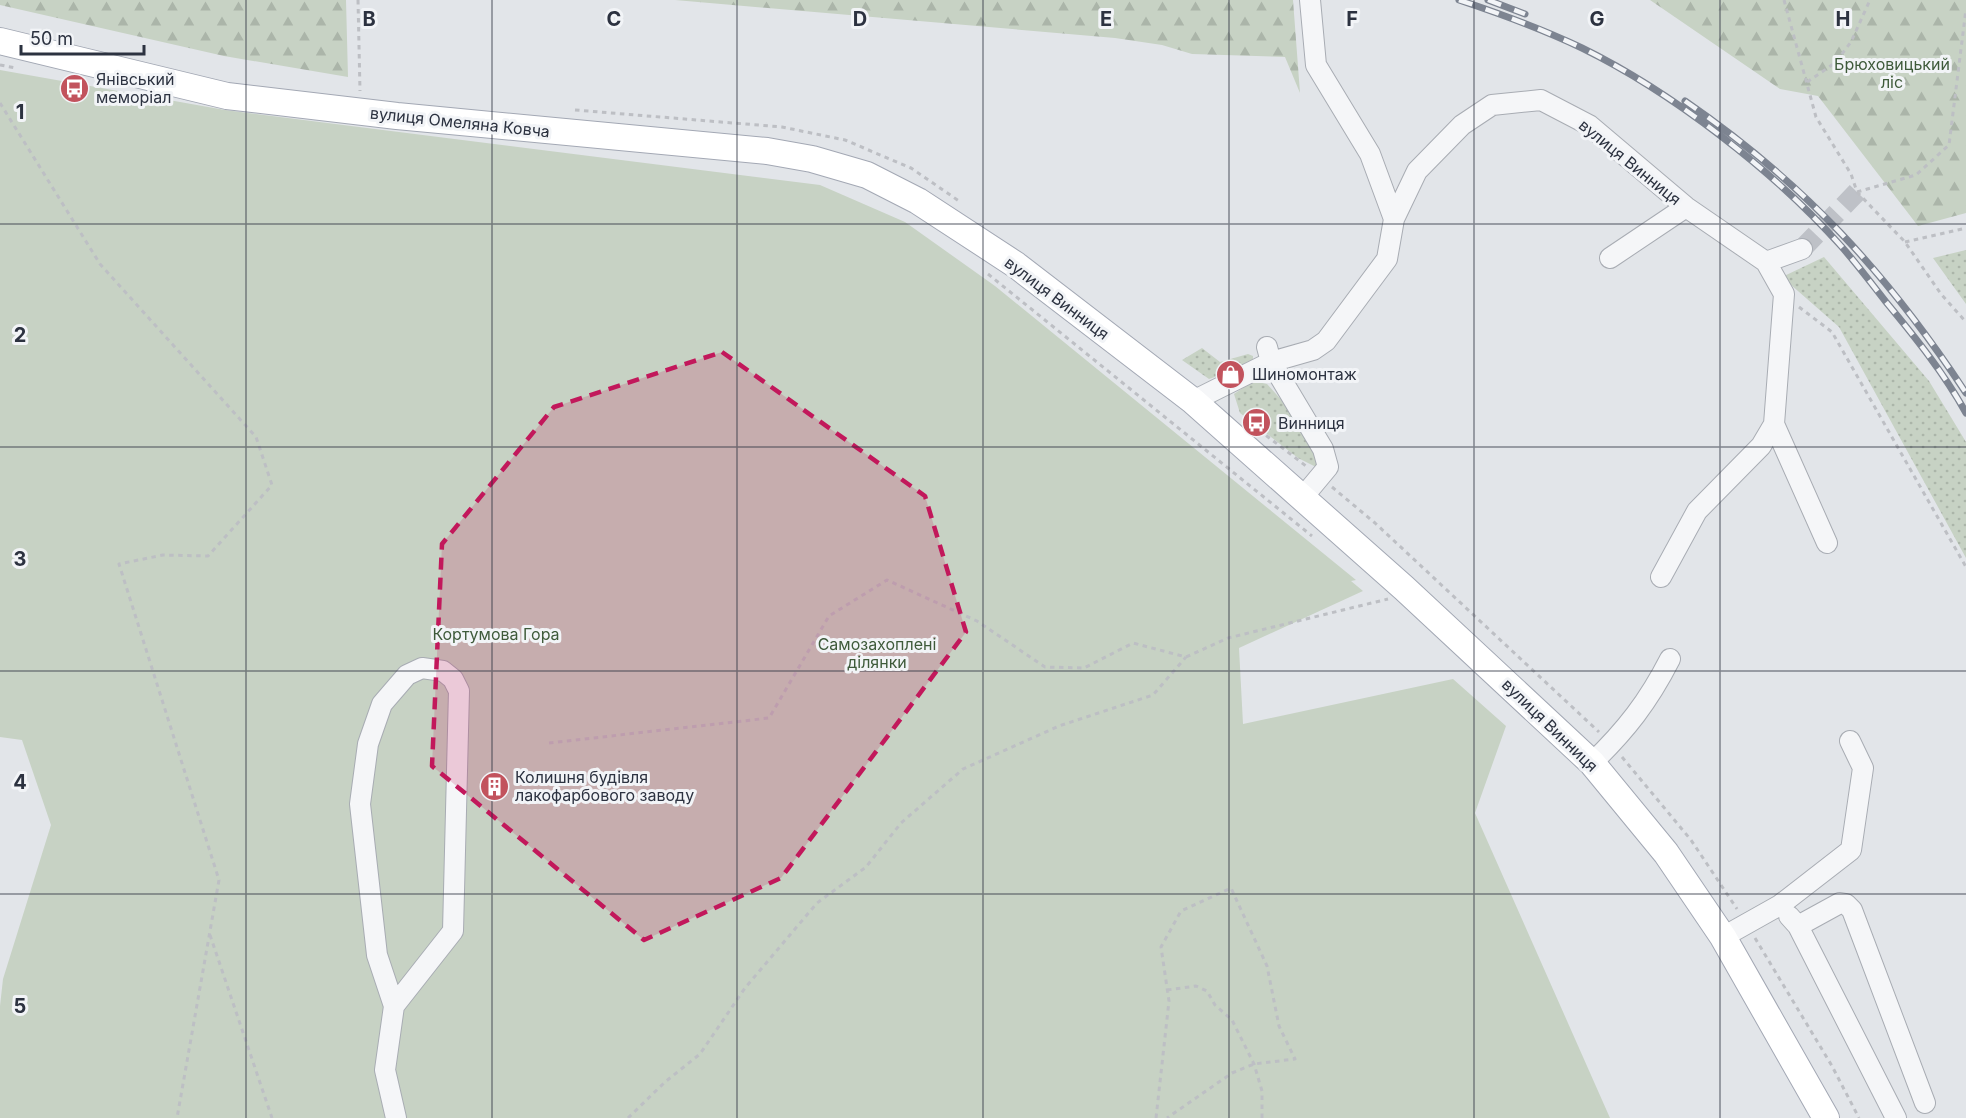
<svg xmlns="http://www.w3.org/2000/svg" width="1966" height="1118" viewBox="0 0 1966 1118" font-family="Inter,sans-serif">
<defs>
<pattern id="grass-dots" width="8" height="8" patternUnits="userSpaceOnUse" patternTransform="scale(1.5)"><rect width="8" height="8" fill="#c7d2c4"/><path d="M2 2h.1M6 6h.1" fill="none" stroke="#abb5a9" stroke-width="1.8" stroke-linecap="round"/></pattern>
<pattern id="forest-firs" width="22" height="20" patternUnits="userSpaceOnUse" patternTransform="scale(1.5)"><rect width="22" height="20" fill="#c7d2c4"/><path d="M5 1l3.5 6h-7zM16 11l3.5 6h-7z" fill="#abb5a9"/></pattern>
</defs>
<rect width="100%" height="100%" fill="#e2e5e9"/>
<!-- grass -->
<path fill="url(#grass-dots)" d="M1966,250V304L1933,258Z
M1824,257L1929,381L1966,442V558L1839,327L1782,277Z
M1202,348L1220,362L1248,354L1253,356V360L1241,368L1209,379L1182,360Z
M1253,381L1267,384L1293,413L1316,446L1318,468L1298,458L1240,413L1234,394Z"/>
<!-- forest -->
<path fill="url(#forest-firs)" d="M0,0H346L348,77L224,56L0,5Z
M675,0H1293L1300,93L1285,57L1192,54L1162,45L1115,38Z
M1650,0H1966V213L1918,226L1818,96L1780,89Z"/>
<!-- park -->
<path fill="#c7d2c4" d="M0,70L225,110L820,185L905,222L995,286L1356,580L1351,581L1363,591L1239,648L1243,724L1453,679L1506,726L1475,813L1610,1118H0V1006L3,979L51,825L22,740L0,737Z"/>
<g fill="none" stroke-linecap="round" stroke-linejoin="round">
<!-- minor-tunnel -->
<path stroke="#bec1c7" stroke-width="20" stroke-dasharray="20 10" stroke-linecap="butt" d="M1802,249L1857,192"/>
<defs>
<path id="minor" d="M1310,0L1316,65L1370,154L1394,219
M1610,258L1686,207
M1766,262L1802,249
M1267,347L1271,362L1323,449L1328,467L1303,497
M1193,401L1271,362L1313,350L1326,341L1387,259L1394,219L1417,171L1462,125L1492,105L1541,100L1589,125L1686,207L1766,262L1784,294L1774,424L1761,446L1697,511L1661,577
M1774,424L1827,543
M1592,763C1626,730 1648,702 1670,659
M1789,916L1798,926L1896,1118
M1798,926L1840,903L1846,904L1852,910L1925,1103
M1723,937L1780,905L1851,850L1863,768L1850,741
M394,1006L453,931L459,691L453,679L443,671L422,668L407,675L382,704L368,744L360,804L377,955L394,1006L385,1070L396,1118"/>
<path id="major" d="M0,41L227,96L397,116L767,151L812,159L867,175L918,201L1016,265L1193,401L1404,588L1592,763L1666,853L1723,937L1826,1118"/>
</defs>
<!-- minor casing -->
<use href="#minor" stroke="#a8acb3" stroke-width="22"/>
<!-- major casing -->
<use href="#major" stroke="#a3a8b4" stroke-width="28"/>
<!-- path -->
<path stroke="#bdbfc4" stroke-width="3" stroke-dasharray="4.5 4.5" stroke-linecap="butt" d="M358,0L360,91
M1784,0L1816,117L1851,174L1857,192L1905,242L1941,294L1966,322
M0,65L16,68
M1807,82L1835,63L1851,42L1870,0
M0,103L100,264L256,437L272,485L208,556L163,555L119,564L219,880L177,1118
M575,110L782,127L845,140L911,168L959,201
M1857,192L1916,175L1949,145L1966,9
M1905,242L1966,228
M988,274L1312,536
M1799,307L1832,332L1966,567
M1259,430L1306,466
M1332,487L1375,523L1599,732
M549,743L769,718L829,616L887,580L977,621L1045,667L1084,668L1133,643L1186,657L1228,638L1388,599
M1622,757L1691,840L1737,909
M210,935L272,1118
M1755,938L1832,1066L1859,1118
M1167,990L1196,986L1207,991L1215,1005L1232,1020L1254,1064L1262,1091V1118
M628,1118L665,1082L700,1054L745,988L817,903L866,867L901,823L963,769L1059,726L1153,695L1186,657
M1156,1118L1169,1001L1161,947L1181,911L1231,888L1267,966L1279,1026L1295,1059L1254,1064L1232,1073L1167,1118"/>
<!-- minor -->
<use href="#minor" stroke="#f5f6f8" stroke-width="20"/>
<!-- major -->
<use href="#major" stroke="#fff" stroke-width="26"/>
<defs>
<path id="rail" d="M1459,0C1501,14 1542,29 1582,48C1672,92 1774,171 1841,246C1857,264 1871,283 1886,302C1915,337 1944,373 1966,413
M1488,0L1525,14
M1685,101C1804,183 1887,273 1966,393"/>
</defs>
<!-- rail casing -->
<use href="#rail" stroke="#7d8491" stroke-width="7"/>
<!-- rail -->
<use href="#rail" stroke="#f2f4f7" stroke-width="4.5" stroke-dasharray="14" stroke-linecap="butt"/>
</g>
<!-- marked area -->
<path fill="#c2185b" fill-opacity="0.2" stroke="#c2185b" stroke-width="4.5" stroke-dasharray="12 8" stroke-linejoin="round" d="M722,352L925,496L966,632L781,878L644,940L432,766L442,544L554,407Z"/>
<!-- grid -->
<path fill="none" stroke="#2c3240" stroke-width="1.5" stroke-opacity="0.55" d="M246,0V1118M492,0V1118M737,0V1118M983,0V1118M1229,0V1118M1474,0V1118M1720,0V1118M0,224H1966M0,447H1966M0,671H1966M0,894H1966"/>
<!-- icons -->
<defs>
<symbol id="bus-disc" viewBox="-11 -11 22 22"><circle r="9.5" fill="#c2535d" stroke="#f2f4f7"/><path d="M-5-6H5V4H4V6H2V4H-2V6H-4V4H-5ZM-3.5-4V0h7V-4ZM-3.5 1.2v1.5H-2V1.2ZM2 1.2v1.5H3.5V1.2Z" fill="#fff"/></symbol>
<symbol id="shop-disc" viewBox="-11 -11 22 22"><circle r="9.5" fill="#c2535d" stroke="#f2f4f7"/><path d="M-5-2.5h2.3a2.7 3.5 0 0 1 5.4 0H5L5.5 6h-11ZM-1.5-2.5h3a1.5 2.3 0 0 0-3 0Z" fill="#fff"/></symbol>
<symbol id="building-disc" viewBox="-11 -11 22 22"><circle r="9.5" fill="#c2535d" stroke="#f2f4f7"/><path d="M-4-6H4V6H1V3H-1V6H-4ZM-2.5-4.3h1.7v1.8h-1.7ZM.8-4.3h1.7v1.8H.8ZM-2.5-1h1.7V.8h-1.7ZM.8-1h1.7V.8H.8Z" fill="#fff"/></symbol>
</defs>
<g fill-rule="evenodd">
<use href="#bus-disc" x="58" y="72" width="33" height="33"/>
<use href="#shop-disc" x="1214" y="358" width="33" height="33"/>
<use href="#bus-disc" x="1240" y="406" width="33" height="33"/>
<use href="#building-disc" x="478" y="770" width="33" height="33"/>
</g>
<g text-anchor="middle" stroke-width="6" stroke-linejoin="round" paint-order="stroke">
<!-- park labels -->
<g font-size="16" fill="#3e5a3a" stroke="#f2f4f7">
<text x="1892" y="70">Брюховицький<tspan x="1892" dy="18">ліс</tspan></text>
<text x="496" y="640">Кортумова Гора</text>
<text x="877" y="650">Самозахоплені<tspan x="877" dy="18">ділянки</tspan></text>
</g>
<!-- poi labels -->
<g font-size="16" fill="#2c3240" stroke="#f2f4f7" text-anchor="start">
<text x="96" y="85">Янівський<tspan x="96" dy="18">меморіал</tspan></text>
<text x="1252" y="380">Шиномонтаж</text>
<text x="1278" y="429">Винниця</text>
<text x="515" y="783">Колишня будівля<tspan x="515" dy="18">лакофарбового заводу</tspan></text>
</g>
<!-- street labels -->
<g font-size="16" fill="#2c3240" stroke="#f2f4f7">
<text transform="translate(460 122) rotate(6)" y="6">вулиця Омеляна Ковча</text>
<text transform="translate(1630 162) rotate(39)" y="6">вулиця Винниця</text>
<text transform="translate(1057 298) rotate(37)" y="6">вулиця Винниця</text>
<text transform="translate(1550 725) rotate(44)" y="6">вулиця Винниця</text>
</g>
</g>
<g font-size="20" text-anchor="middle" font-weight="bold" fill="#2c3240" stroke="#f2f4f7" stroke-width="6" stroke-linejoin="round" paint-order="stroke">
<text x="369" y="26">B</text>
<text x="614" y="26">C</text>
<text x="860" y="26">D</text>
<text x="1106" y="26">E</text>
<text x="1352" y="26">F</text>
<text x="1597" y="26">G</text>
<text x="1843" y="26">H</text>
<text x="20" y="119">1</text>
<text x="20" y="342">2</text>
<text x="20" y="566">3</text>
<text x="20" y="789">4</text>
<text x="20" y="1013">5</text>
</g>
<!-- scale -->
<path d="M21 45v9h123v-9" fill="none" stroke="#2c3240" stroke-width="3"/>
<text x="30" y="45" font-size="18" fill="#2c3240" stroke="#f2f4f7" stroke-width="4.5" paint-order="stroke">50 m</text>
</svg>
